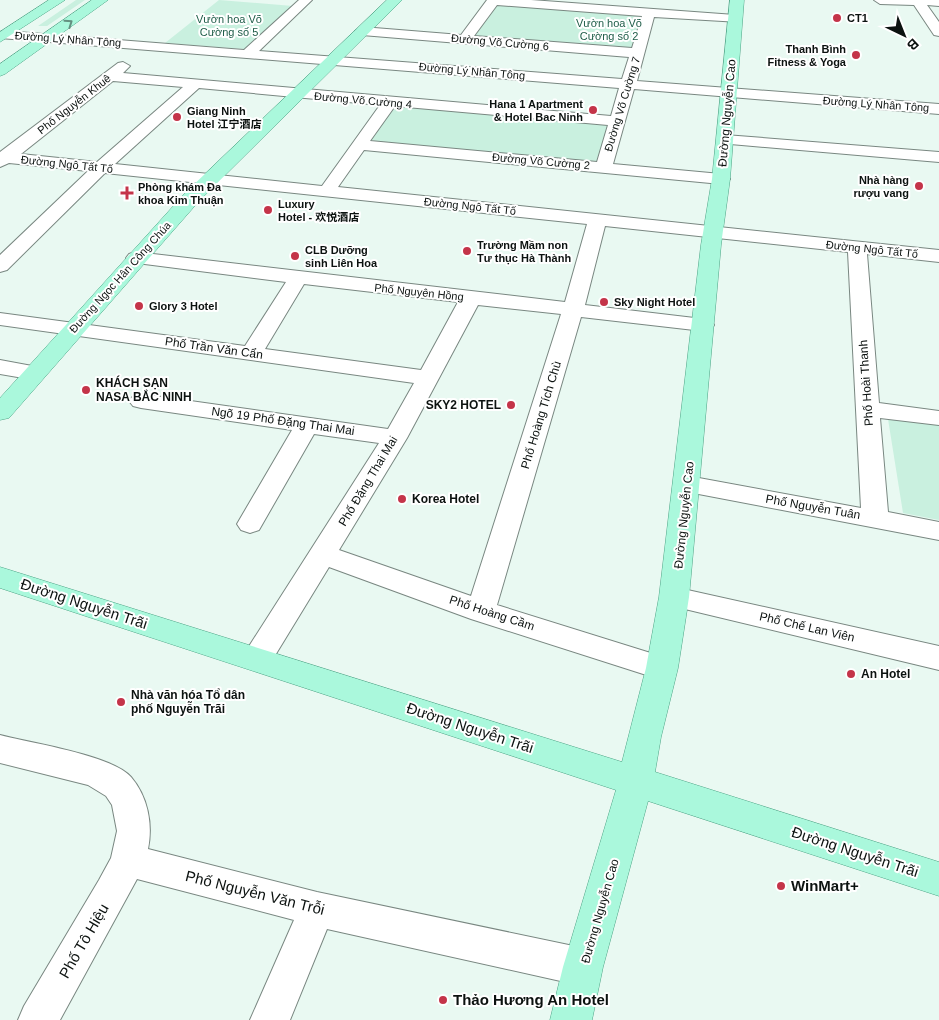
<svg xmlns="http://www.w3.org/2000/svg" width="939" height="1020" viewBox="0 0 939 1020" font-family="Helvetica,'Noto Sans SC',sans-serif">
<rect width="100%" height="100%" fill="#e9f9f2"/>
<!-- green -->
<path fill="#c9f0df" d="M76,0H85L47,26H38Z
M219,0L293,6L245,49L165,43Z
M502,3L636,13L643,16L634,47L627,49L479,38L473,35L494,5Z
M407,106L602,123L611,127L599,162L589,164L382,144L370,139L393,110Z
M888,419L939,425V520L903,513Z"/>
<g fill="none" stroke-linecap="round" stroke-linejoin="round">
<defs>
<path id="minor" d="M299,0H312L259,51L622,79L629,57L362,35L355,31L362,27L461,35L487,0H531L735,15L740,16L742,19L740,22L654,17L637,81L939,104V114L634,89L613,164L721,174L727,175L730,179L727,183L721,184L364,150L338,187L939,250V262L867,254L879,403L939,411V425L880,418L888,512L939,522V540L688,492L679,490L675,484L679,478L688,476L861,508L848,252L605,226L585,305L703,319L711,320L714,325L711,330L703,331L581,317L497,605L673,660L677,668L673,676L662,680L471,619L329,567L268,667L257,671L246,667L242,659L246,651L379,443L314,434L259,530L250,533L241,530L237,524L292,430L141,408L133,406L129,401L133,396L141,394L388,429L414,383L0,325V313L245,346L286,282L129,262L126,258L129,254L136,252L565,302L587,224L105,173L7,270L0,272V255L88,171L9,163L0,167V152L118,63L123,62L130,66L123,73L611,116L619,88L0,38V32L5,31L244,50ZM497,5L642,16L632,48L474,36ZM113,81L183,87L97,162L21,154ZM199,88L380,105L322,186L115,164ZM395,106L608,125L597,162L370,141ZM304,284L458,302L421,370L265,349ZM478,305L561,314L471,596L339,550L407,438Z
M874,0H939V6L927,5L939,22V36L934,35L914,5L880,4Z
M725,135L939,152V162L719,143L717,140Z
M0,360L43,368L46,373L43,378L35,380L0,374Z
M674,587L939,646V670L664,604L660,597L664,590Z
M0,735C30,743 112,755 131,777C148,797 153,824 148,849L317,892L583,948L597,954L602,967L597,980L583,986L327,929L290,1020H250L294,920L137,879L60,1020H18L24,1006L99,880L111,858L117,831L112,805L106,796L88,785L0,763Z"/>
<path id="major" d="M49,0H65L0,42V32Z
M92,0H108L5,74L0,76V64Z
M387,0H402L200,200L9,418L0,420V398L186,192Z
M730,0H744L730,179L721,245L689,597L678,668L661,737L655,772L939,862V896L648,801L603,967L592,1020H550L563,967L616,790L0,588V567L622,762L646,668L659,597L701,245L712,179Z"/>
</defs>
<!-- minor casing -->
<use href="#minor" stroke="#798781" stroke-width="2"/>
<!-- major casing -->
<use href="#major" stroke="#4ea486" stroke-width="1"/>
<!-- minor -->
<use href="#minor" fill="#fff" fill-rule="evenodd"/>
<!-- major -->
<use href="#major" fill="#aaf8dc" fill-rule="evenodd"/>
</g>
<!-- one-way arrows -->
<defs><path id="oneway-chevron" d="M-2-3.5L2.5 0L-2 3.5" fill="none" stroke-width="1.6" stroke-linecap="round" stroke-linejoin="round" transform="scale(1.25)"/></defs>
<use stroke="#639080" href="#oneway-chevron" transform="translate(69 23) rotate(-35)"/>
<!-- markers -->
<g fill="#c43449" stroke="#fff" stroke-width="2">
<circle cx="837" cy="18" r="5"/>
<circle cx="856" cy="55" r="5"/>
<circle cx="593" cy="110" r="5"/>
<circle cx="177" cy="117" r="5"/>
<circle cx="919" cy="186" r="5"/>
<path d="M124.5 185.5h5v5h5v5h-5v5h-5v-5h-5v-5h5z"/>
<circle cx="268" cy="210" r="5"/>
<circle cx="467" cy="251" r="5"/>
<circle cx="295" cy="256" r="5"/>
<circle cx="604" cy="302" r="5"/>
<circle cx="139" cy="306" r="5"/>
<circle cx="86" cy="390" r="5"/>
<circle cx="511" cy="405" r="5"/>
<circle cx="402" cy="499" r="5"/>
<circle cx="851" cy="674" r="5"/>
<circle cx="121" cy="702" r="5"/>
<circle cx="781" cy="886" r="5"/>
<circle cx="443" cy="1000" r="5"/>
</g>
<g text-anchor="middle" stroke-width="4" stroke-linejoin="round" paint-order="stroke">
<!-- far-poi labels -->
<g font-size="11" font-weight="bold" fill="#0c1210" stroke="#fff" text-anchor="start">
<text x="847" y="22">CT1</text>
<text x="846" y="53" text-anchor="end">Thanh Bình<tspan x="846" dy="13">Fitness &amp; Yoga</tspan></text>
<text x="583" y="108" text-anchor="end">Hana 1 Apartment<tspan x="583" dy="13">&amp; Hotel Bac Ninh</tspan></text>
<text x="187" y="115">Giang Ninh<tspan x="187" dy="13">Hotel 江宁酒店</tspan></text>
<text x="909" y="184" text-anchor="end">Nhà hàng<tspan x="909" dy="13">rượu vang</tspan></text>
<text x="138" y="191">Phòng khám Đa<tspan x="138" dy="13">khoa Kim Thuận</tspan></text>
<text x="278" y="208">Luxury<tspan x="278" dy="13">Hotel - 欢悦酒店</tspan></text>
<text x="477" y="249">Trường Mầm non<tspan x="477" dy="13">Tư thục Hà Thành</tspan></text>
<text x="305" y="254">CLB Dưỡng<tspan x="305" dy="13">sinh Liên Hoa</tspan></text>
<text x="614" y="306">Sky Night Hotel</text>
<text x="149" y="310">Glory 3 Hotel</text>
</g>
<!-- far-park labels -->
<g font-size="11" fill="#1d5c47" stroke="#fff">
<text x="229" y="23">Vườn hoa Võ<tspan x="229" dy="13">Cường số 5</tspan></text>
<text x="609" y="27">Vườn hoa Võ<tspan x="609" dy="13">Cường số 2</tspan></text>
</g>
<!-- far-street labels -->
<g font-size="11" fill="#0c1210" stroke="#fff">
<text transform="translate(68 39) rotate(4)" y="4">Đường Lý Nhân Tông</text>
<text transform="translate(500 42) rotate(5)" y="4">Đường Võ Cường 6</text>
<text transform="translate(472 71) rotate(5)" y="4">Đường Lý Nhân Tông</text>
<text transform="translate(363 100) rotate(5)" y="4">Đường Võ Cường 4</text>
<text transform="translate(74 104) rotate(-38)" y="4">Phố Nguyễn Khuê</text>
<text transform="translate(622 104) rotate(-73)" y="4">Đường Võ Cường 7</text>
<text transform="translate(876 104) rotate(4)" y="4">Đường Lý Nhân Tông</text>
<text transform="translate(541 161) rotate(5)" y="4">Đường Võ Cường 2</text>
<text transform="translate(67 164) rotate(6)" y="4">Đường Ngô Tất Tố</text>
<text transform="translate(470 206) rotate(6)" y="4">Đường Ngô Tất Tố</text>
<text transform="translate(872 249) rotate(6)" y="4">Đường Ngô Tất Tố</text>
<text transform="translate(120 277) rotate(-48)" y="4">Đường Ngọc Hân Công Chúa</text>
<text transform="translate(419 292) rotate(6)" y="4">Phố Nguyên Hồng</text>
</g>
<!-- street labels -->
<g font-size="12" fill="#0c1210" stroke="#fff">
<text transform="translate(727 113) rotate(-85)" y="4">Đường Nguyễn Cao</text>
<text transform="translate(214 348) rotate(8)" y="4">Phố Trần Văn Cẩn</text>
<text transform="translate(866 383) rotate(-94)" y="4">Phố Hoài Thanh</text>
<text transform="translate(541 415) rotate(-73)" y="4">Phố Hoàng Tích Chù</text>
<text transform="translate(283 421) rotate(8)" y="4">Ngõ 19 Phố Đặng Thai Mai</text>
<text transform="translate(368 481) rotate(-59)" y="4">Phố Đặng Thai Mai</text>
<text transform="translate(813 507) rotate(10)" y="4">Phố Nguyễn Tuân</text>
<text transform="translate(684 515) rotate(-84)" y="4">Đường Nguyễn Cao</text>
<text transform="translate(492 613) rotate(18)" y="4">Phố Hoàng Cầm</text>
<text transform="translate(807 627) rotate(13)" y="4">Phố Chế Lan Viên</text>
<text transform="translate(600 911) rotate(-74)" y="4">Đường Nguyễn Cao</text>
</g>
<!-- poi labels -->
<g font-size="12" font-weight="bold" fill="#0c1210" stroke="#fff" text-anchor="start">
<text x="96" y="387">KHÁCH SẠN<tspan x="96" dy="14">NASA BẮC NINH</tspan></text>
<text x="501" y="409" text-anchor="end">SKY2 HOTEL</text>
<text x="412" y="503">Korea Hotel</text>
<text x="861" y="678">An Hotel</text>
<text x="131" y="699">Nhà văn hóa Tổ dân<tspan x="131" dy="14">phố Nguyễn Trãi</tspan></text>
</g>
<!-- near-street labels -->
<g font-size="15" fill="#0c1210" stroke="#fff">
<text transform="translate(84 604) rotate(18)" y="5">Đường Nguyễn Trãi</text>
<text transform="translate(470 728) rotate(18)" y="5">Đường Nguyễn Trãi</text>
<text transform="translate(855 852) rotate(18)" y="5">Đường Nguyễn Trãi</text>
<text transform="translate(255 893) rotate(14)" y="5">Phố Nguyễn Văn Trỗi</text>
<text transform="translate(84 941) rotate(-60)" y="5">Phố Tô Hiệu</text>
</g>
<!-- near-poi labels -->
<g font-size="15" font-weight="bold" fill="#0c1210" stroke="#fff" text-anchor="start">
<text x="791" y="891">WinMart+</text>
<text x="453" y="1005">Thảo Hương An Hotel</text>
</g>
</g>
<!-- north arrow -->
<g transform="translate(904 35) rotate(137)" stroke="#ffffff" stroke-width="4" paint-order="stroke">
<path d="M0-4L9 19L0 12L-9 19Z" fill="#0c1210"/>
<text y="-8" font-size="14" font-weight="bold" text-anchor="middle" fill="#0c1210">B</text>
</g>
</svg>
